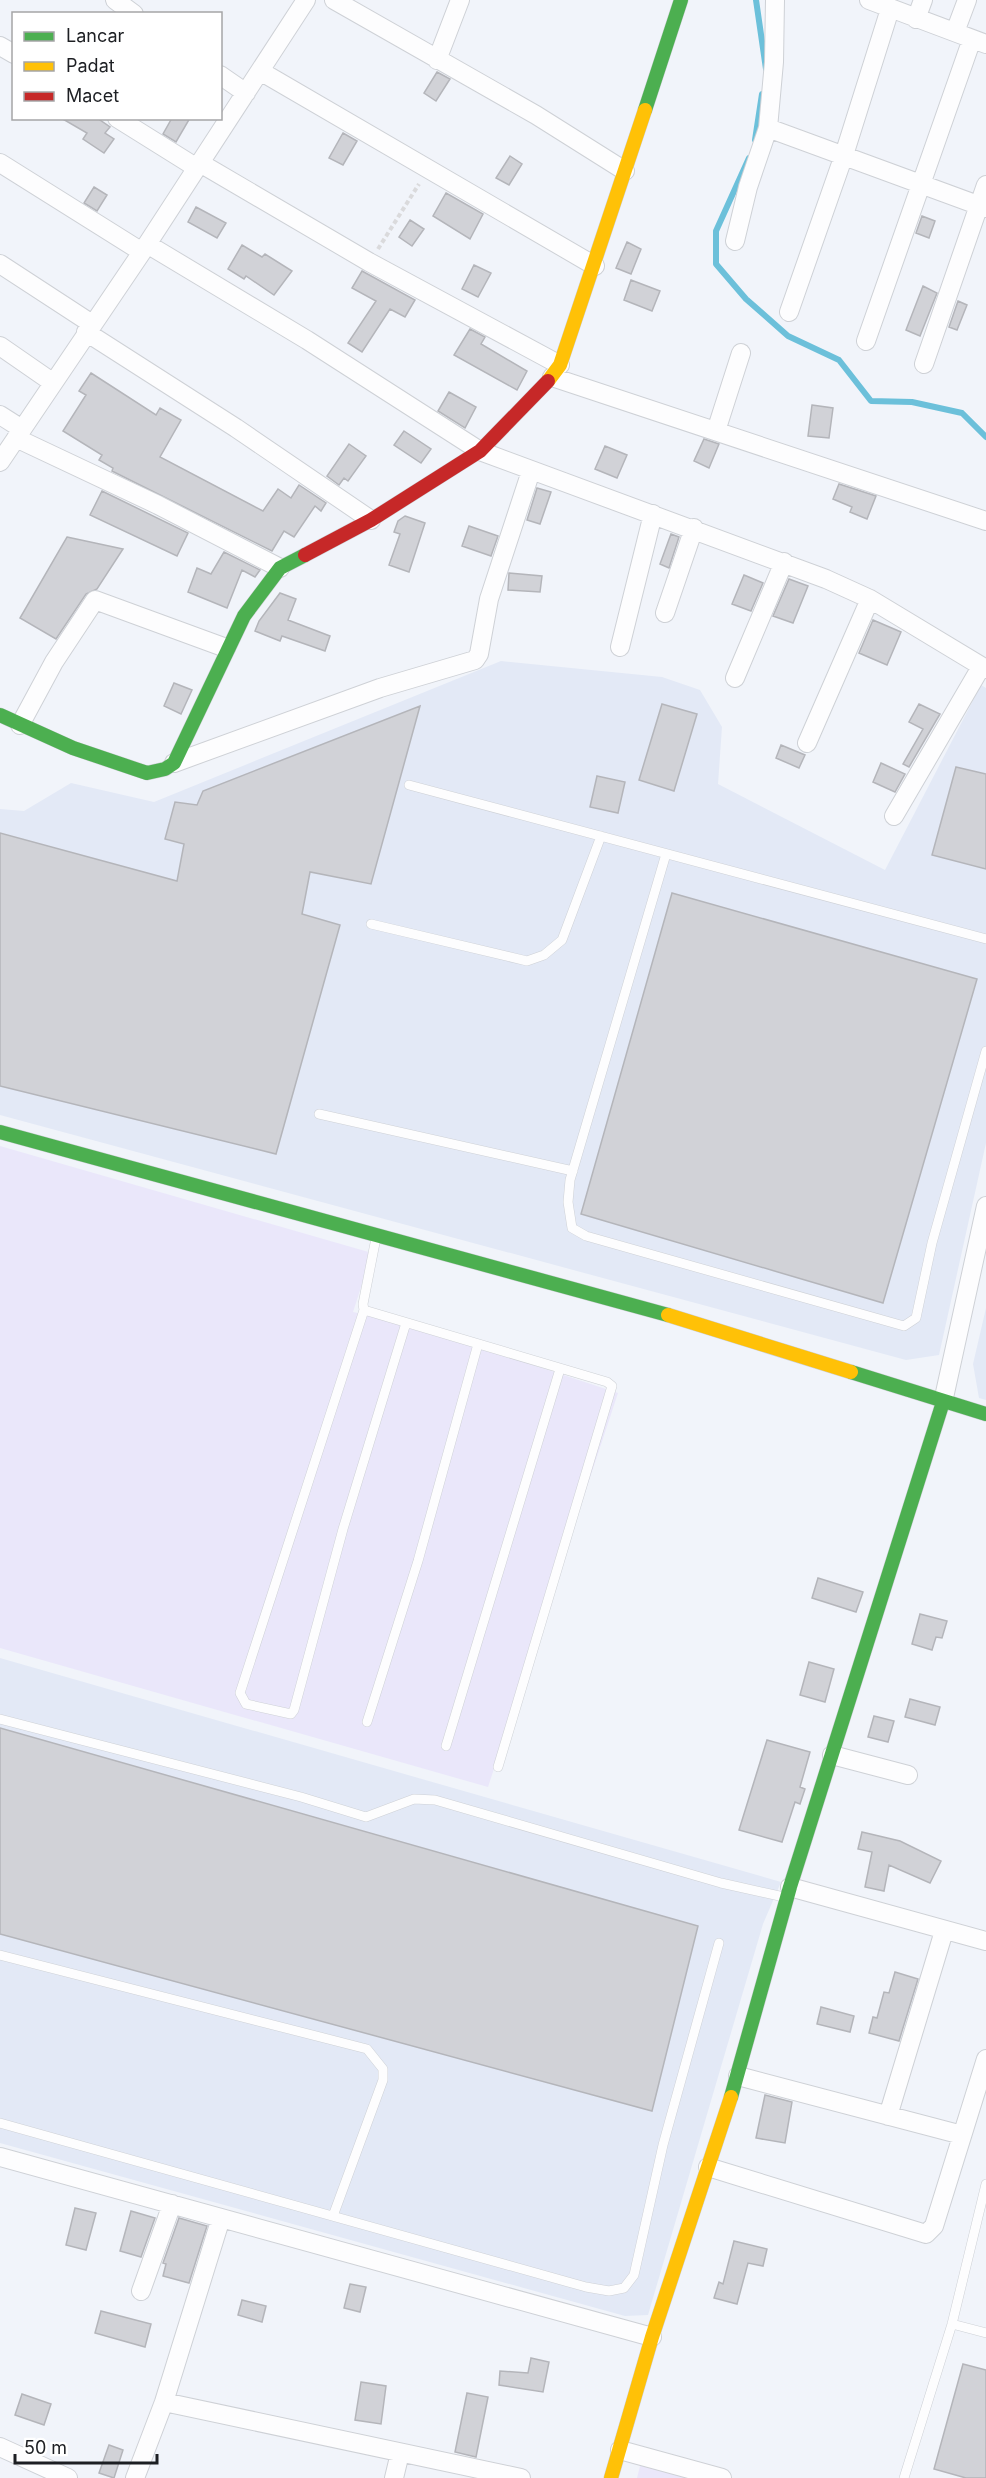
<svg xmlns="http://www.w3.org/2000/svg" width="986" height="2478" viewBox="0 0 986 2478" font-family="Inter,sans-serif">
<rect width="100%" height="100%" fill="#f1f4fa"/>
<!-- built -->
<path fill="#e3e9f6" d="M501,661L662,677L700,690L722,727L718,784L885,870L981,685L986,688V1143L939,1355L906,1360L0,1115V809L24,811L71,783L154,802Z
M986,1308V1400L979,1398L973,1364Z
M0,1658L781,1882L763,1924L648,2315L625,2316L0,2143Z"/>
<!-- green -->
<path fill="#eae7fa" d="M0,1146L372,1253L353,1312L406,1323L618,1393L488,1787L0,1648Z
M641,2462L698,2478H637Z"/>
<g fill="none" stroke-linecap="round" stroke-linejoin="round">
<!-- stream -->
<path stroke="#6cc0da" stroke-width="6" d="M756,0L766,69
M755,140L762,94
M749,158L716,231V264L746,299L788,336L839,360L871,401L912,402L962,413L986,437"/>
</g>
<!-- building -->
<path fill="#d1d2d7" stroke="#b4b5ba" stroke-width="1.5" d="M437,72L450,79L436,101L424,93Z
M61,118H97L110,127L105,133L114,139L104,153L83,139L87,133Z
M172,118H190L176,142L163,134Z
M343,133L357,141L343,165L329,158Z
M510,156L522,164L509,185L496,178Z
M94,187L107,195L97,211L84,203Z
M446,193L483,214L470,239L433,216Z
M196,207L226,223L217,238L188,222Z
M922,216L935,221L929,238L916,233Z
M410,220L424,229L412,246L399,237Z
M627,242L641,249L631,274L616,268Z
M242,245L262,257L265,254L292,271L274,295L246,276L244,279L228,269Z
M474,265L491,273L478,297L462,289Z
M362,271L415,300L405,317L390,309L362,352L348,343L376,301L352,288Z
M631,280L660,291L652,311L624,300Z
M923,286L937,293L920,336L906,330Z
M958,301L967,305L957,330L949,327Z
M470,329L485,337L481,344L527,371L517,390L454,355Z
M91,373L156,415L160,408L181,420L160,457L263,511L278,489L291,498L299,485L326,503L321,511L315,506L294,537L284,531L272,551L112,471L113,468L99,460L102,455L63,431L86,395L79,391Z
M449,392L476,407L465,428L438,411Z
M812,405L833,408L829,438L808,436Z
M404,431L431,449L421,463L394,445Z
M704,439L719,444L709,468L694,461Z
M349,444L366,456L348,481L344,478L339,485L327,476Z
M605,446L627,455L617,478L595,469Z
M839,484L876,496L867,519L850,512L852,507L833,499Z
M537,488L551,492L540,524L527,520Z
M102,491L188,533L177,556L90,515Z
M405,516L425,523L409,572L389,565L400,534L394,532L398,521Z
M469,526L498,536L491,556L462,546Z
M671,534L679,537L669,568L660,564Z
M67,537L123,549L97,589L86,594L56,639L20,618Z
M224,552L260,570L255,577L242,570L227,608L188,592L197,568L211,574Z
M509,573L542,576L540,592L508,590Z
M744,575L763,583L751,611L732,604Z
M789,579L808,586L793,623L773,616Z
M280,593L296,599L288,620L330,636L325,651L282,636L280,641L255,631L259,621Z
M873,620L901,632L887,665L859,653Z
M174,683L192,690L181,714L164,706Z
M662,704L697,714L674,791L639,780Z
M919,704L940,714L909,767L903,764L923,729L909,722Z
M420,706L371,884L310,872L302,914L340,925L276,1154L0,1086V833L177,881L184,844L165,839L175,802L197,805L203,791Z
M781,745L805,755L799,768L776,758Z
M881,763L905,774L895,792L873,782Z
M956,767L986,774V869L932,855Z
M597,776L625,782L618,813L590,807Z
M672,893L977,979L883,1303L581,1214Z
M818,1578L863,1592L856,1612L812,1598Z
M920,1614L947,1621L942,1638L936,1637L932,1650L912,1644Z
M809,1662L834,1669L825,1702L800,1695Z
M910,1699L940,1707L935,1725L905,1717Z
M874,1716L894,1721L888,1742L868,1737Z
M0,1728L698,1926L652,2111L0,1934Z
M767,1740L810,1752L800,1787L805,1789L800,1804L795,1802L782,1842L739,1830Z
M862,1832L900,1841L941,1861L930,1883L889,1865L884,1891L865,1887L872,1852L858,1849Z
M895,1972L918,1979L899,2041L869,2033L873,2017L877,2018L884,1992L889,1993Z
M821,2007L854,2016L850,2032L817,2024Z
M765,2095L792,2102L785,2143L756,2138Z
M75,2208L96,2213L86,2250L66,2245Z
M131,2211L155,2218L141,2257L120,2251Z
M179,2218L207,2226L189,2283L163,2276L166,2264L163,2263Z
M734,2241L767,2249L763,2266L748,2263L737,2304L714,2298L719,2282L723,2284Z
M350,2284L366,2287L360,2312L344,2308Z
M242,2300L266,2306L262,2322L238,2315Z
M101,2311L151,2324L145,2347L95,2333Z
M531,2358L549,2362L543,2392L499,2385L500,2371L528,2373Z
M963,2364L986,2370V2478H966L934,2469Z
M361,2382L386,2386L381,2424L355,2420Z
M467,2393L488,2397L476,2457L455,2452Z
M22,2394L51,2404L44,2425L15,2415Z
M109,2445L123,2450L114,2478L99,2473Z"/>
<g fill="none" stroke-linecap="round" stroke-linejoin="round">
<defs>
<path id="lane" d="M409,785L986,939
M666,854L570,1180L568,1202L572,1228L586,1236L904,1326L916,1318L932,1243L986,1051
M371,924L527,961L544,955L562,940L601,836
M319,1114L573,1171
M376,1238L363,1304L364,1310L240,1693L246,1704L291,1714L294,1710L343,1529L406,1323
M364,1310L607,1382L612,1386L498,1767
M0,1719L301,1797L366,1817L414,1799L435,1800L721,1883L784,1897
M367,1722L418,1561L478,1344
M446,1746L560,1369
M0,1955L367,2049L383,2069V2080L333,2216
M0,2123L586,2287L609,2291L624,2288L634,2275L663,2145L719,1943
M952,2324L986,2333
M904,2478L952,2324L986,2184"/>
<path id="street" d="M115,0L134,14
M334,0L536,115L625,171
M869,0L986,44
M916,19L923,0
M955,32L967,0
M0,46L14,54
M437,60L460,0
M260,71L595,266
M220,75L246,93
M117,118L197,168
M768,128L986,208
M0,163L142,252
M200,163L369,262L560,365
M735,241L748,187L768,128L774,62L775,0
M147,244L307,340L480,451L826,579L870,599L986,669
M0,264L92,324
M789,312L844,155L890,9
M86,332L236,428L371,520
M866,341L972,39
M0,346L52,382
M924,364L986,185
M552,377L986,521
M0,415L22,429
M716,431L741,353
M16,438L158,505L280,568
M0,462L142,252L306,0
M665,613L694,528
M620,647L653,514
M735,678L784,562
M20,725L54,662L95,600L226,648
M807,743L870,599
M174,763L380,688L475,660L479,654L489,599L531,471
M894,816L981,667
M943,1402L986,1206
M832,1755L908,1775
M790,1887L986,1941
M738,2076L962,2135
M888,2116L944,1931
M0,2157L652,2337
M708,2167L926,2234L934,2226L986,2059
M141,2291L172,2204
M164,2402L521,2478
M0,2447L68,2478
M620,2450L722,2478
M135,2478L164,2402L221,2218
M394,2478L400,2453"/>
<path id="fast" d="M645,110L681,0
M0,715L73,748L147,773L165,769L174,763L244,616L280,568L305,555
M0,1132L668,1315
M851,1372L986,1414
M731,2097L790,1887L943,1402"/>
<path id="slow" d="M548,381L560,365L645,110
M668,1315L851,1372
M611,2478L652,2337L731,2097"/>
<path id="jam" d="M305,555L371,520L480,451L548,381"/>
</defs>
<!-- lane casing -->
<use href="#lane" stroke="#ced1d6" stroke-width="10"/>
<!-- street casing -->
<use href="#street" stroke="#ced1d6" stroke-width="20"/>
<!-- fast casing -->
<use href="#fast" stroke="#ced1d6" stroke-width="15"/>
<!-- slow casing -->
<use href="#slow" stroke="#ced1d6" stroke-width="15"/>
<!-- jam casing -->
<use href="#jam" stroke="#ced1d6" stroke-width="15"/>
<!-- path -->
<path stroke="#dadadc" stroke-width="4" stroke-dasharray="4.5 3" stroke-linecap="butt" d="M378,249L419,184"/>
<!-- lane -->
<use href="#lane" stroke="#fdfdfe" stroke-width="9"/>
<!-- street -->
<use href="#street" stroke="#fdfdfe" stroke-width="18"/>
<!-- fast -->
<use href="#fast" stroke="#4caf50" stroke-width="14"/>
<!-- slow -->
<use href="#slow" stroke="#ffc107" stroke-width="14"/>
<!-- jam -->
<use href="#jam" stroke="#c62828" stroke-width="14"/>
</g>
<!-- legend -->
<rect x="12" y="12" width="210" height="108" fill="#ffffff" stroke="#a5a5a7" stroke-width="1.5"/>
<rect x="24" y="32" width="30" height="9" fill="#4caf50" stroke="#a5a5a7" stroke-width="1.5"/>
<text x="66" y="42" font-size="18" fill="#1d1f23">Lancar</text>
<rect x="24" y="62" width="30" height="9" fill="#ffc107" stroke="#a5a5a7" stroke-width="1.5"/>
<text x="66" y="72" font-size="18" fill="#1d1f23">Padat</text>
<rect x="24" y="92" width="30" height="9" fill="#c62828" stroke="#a5a5a7" stroke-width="1.5"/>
<text x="66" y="102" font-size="18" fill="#1d1f23">Macet</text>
<!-- scale -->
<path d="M15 2454v9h142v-9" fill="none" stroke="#1d1f23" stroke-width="3"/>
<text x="24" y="2454" font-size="18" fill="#1d1f23" stroke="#ffffff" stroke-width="4.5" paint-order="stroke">50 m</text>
</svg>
